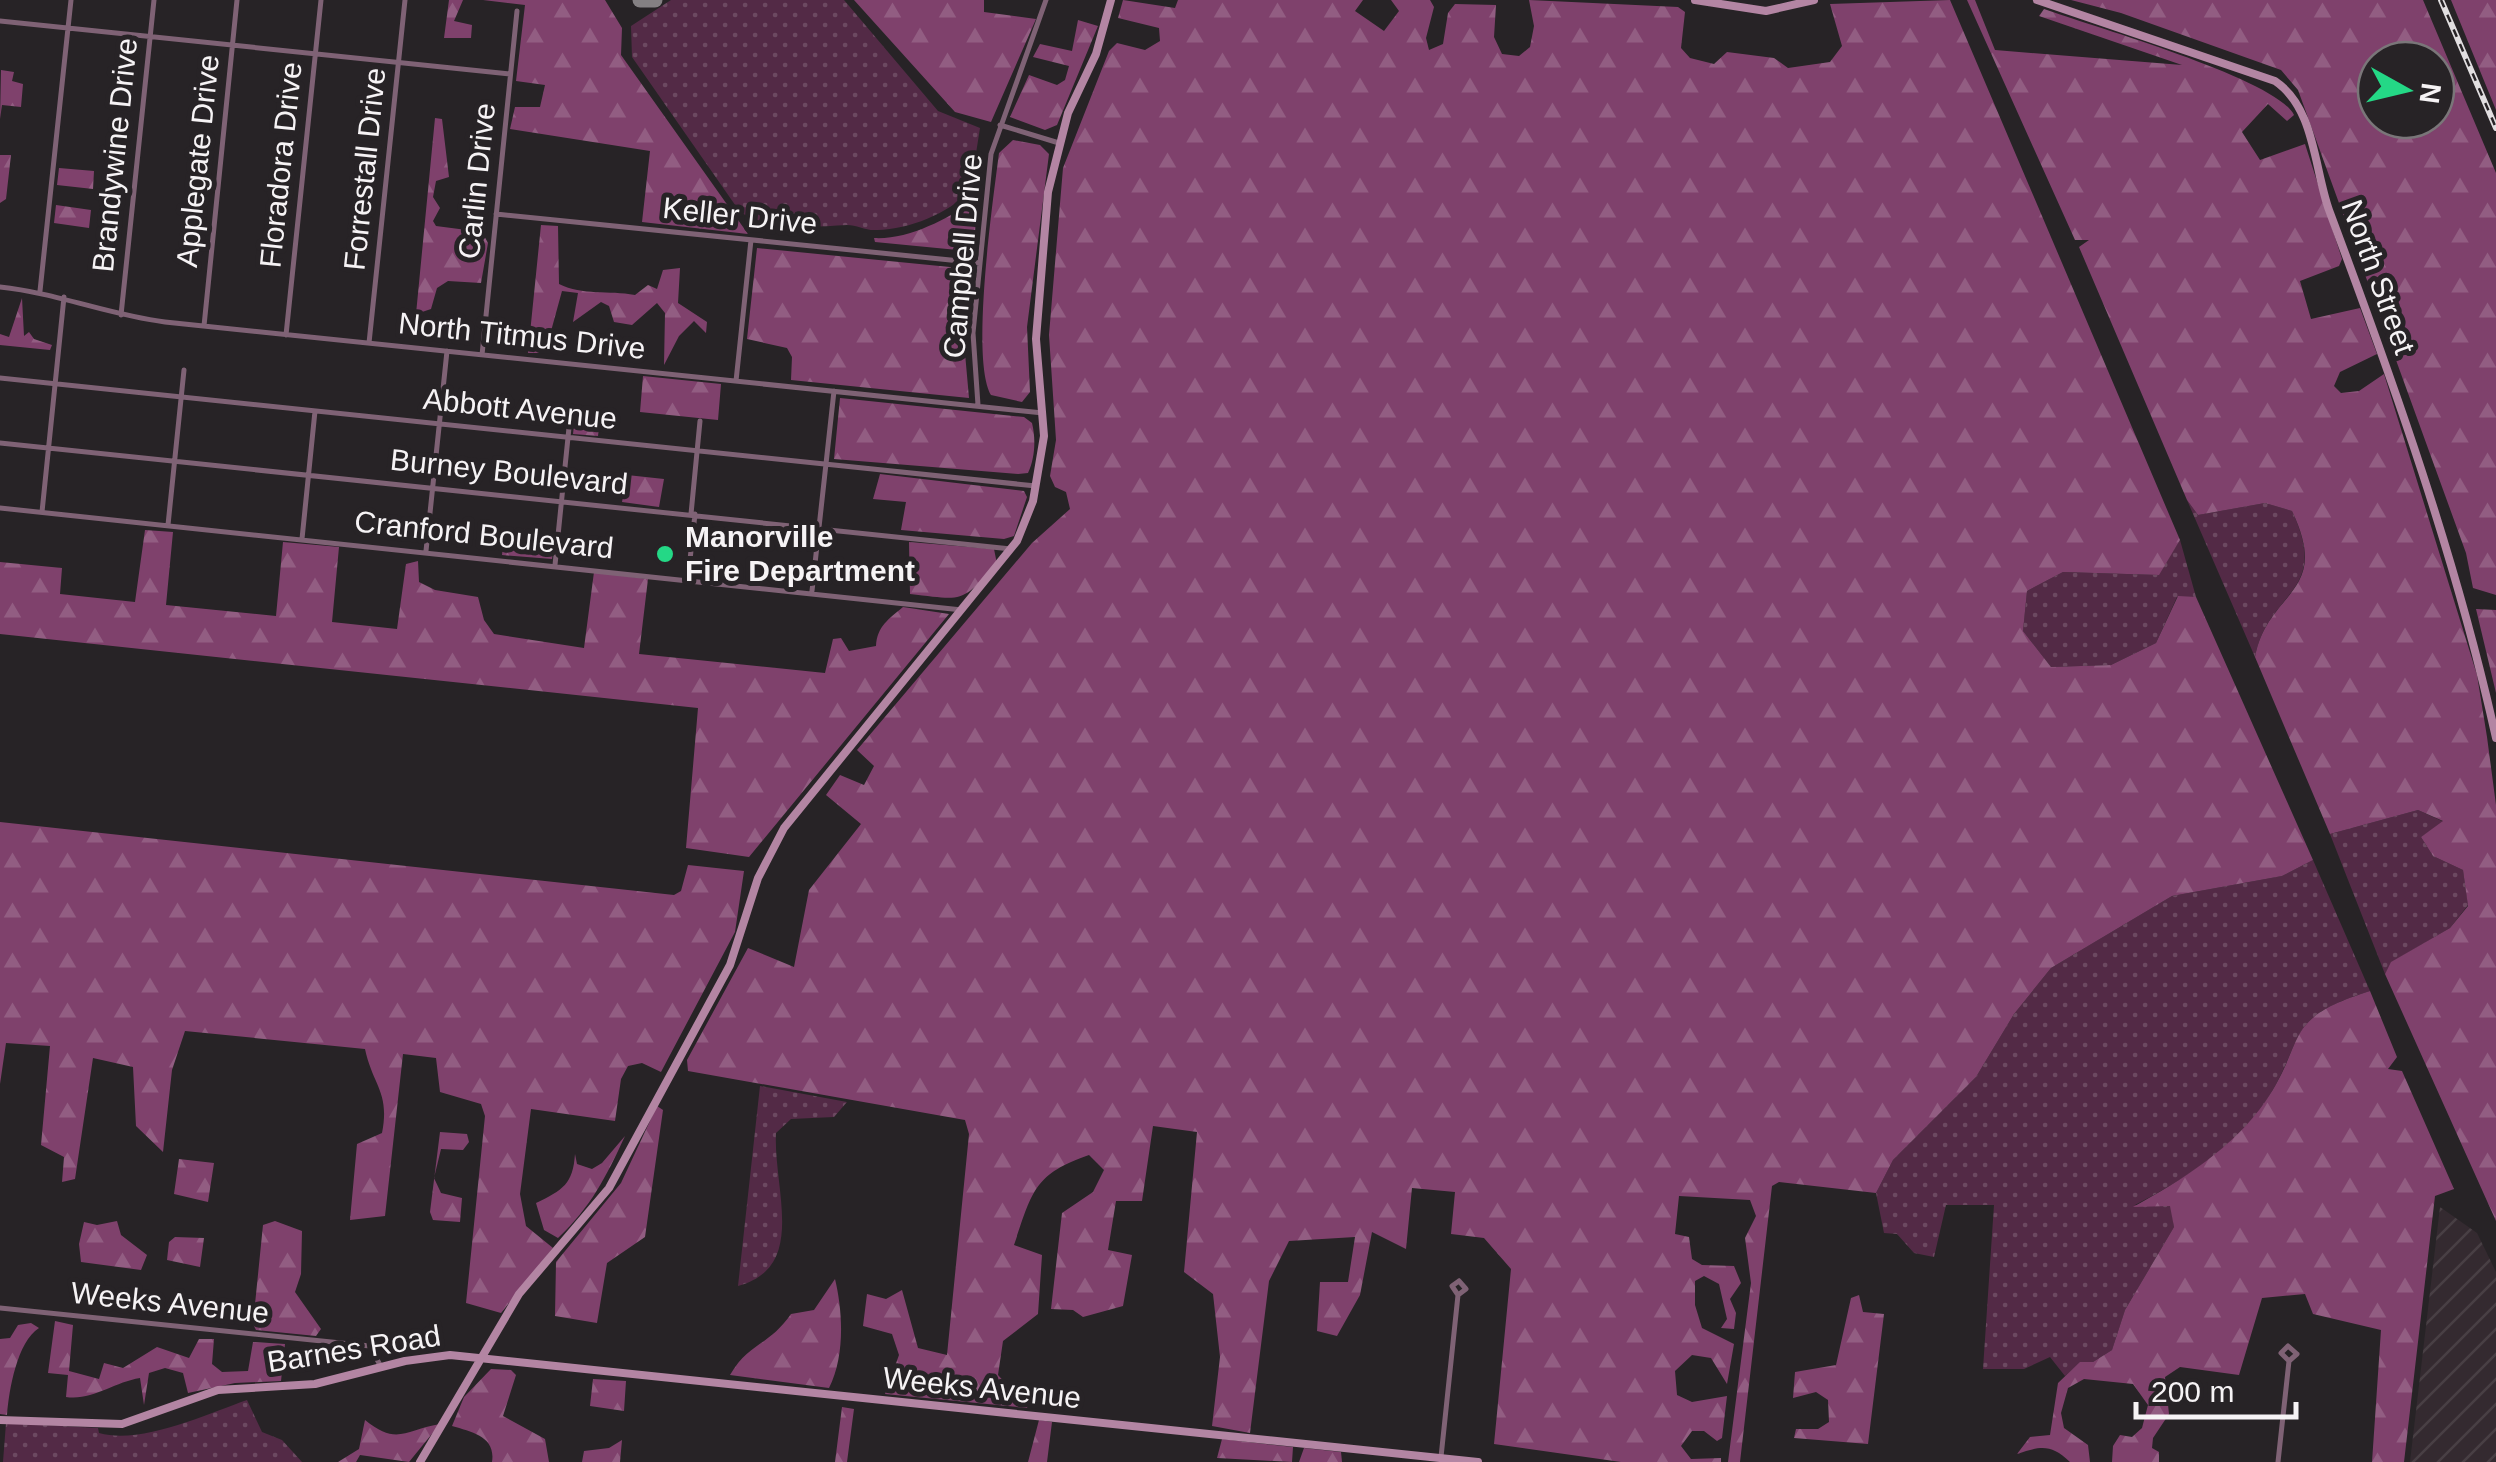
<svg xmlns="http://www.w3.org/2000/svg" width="2496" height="1462" viewBox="0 0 2496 1462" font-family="Arial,sans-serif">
<defs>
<pattern id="industrial-furrows" width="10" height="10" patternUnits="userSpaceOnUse" patternTransform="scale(2.5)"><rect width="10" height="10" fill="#342a30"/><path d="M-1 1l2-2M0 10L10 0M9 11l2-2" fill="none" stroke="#483f44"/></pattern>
<pattern id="grass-dots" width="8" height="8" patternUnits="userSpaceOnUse" patternTransform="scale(2.5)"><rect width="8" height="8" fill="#532a46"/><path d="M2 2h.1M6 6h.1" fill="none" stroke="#6c4961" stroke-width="1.8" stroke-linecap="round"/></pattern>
<pattern id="forest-firs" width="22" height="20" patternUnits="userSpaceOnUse" patternTransform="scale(2.5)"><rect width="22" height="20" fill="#7f416c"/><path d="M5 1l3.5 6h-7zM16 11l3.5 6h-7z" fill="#925d82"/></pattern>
</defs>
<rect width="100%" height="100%" fill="#272326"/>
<!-- industrial -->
<path fill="url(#industrial-furrows)" d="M2440,1207L2477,1233L2496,1272V1462H2410Z"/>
<!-- grass -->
<path fill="url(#grass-dots)" d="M671,0H844L938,111L980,128L970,191C947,214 910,229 877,230C866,231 857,225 847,225C812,227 771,231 740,212L632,57L631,26Z
M2187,500L2198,515L2265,503L2292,511C2331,595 2268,589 2255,657Z
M2180,540L2196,597H2177L2156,643L2111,665L2051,667L2023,631L2027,591L2063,572L2158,575Z
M2418,810L2444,822L2421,837L2433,856L2463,870L2468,905L2450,928L2392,962L2385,974L2330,834Z
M2313,860L2370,991C2283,1018 2307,1037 2266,1101C2237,1146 2182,1181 2135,1205L2171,1206L2174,1227L2125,1310L2112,1350L2093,1362L2080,1363L2065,1376L2050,1357L2024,1369H1983L1994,1205H1946L1934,1257L1914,1253L1897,1234L1884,1233L1876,1193L1893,1160L1976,1077L2014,1014L2051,968L2172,896L2282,876Z
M760,1086L847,1102L834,1117L791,1119L776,1133C773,1189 808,1267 738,1286Z
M247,1400L262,1432L282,1440L302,1462H3L6,1423L98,1428L99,1433C141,1445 207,1414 247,1400Z"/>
<!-- forest -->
<path fill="url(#forest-firs)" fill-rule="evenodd" d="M449,0H463L454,21L472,25L471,38H444Z
M483,0H605L622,28L621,55L748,234L642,222L650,151L510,129L515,107H540L545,85L516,81L525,5Z
M854,0H984V12L1036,19L991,122L955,112Z
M1123,0L1175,8L1178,0H1363L1355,11L1384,31L1399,11L1391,0H1430L1434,7L1426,38L1429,50L1443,44L1448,13L1455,4L1496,5L1494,37L1502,54L1519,56L1530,47L1534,26L1529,0L1678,7L1685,12L1681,48L1690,58L1714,64L1727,52L1774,58L1788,68L1830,62L1842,46L1830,4L1950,0L2180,540L2159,575L2063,572L2027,591L2023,631L2051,667L2111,665L2156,643L2178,596L2196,597L2313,860L2282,876L2172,896L2051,968L2014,1014L1976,1077L1893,1160L1876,1193L1779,1182L1772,1186L1740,1462H1728L1751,1283L1745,1238L1756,1216L1750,1200L1679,1196L1675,1234L1689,1237L1692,1259L1702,1265L1734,1266L1741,1283L1730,1299L1736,1313L1734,1329L1721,1328L1727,1319L1719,1284L1704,1276L1695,1281V1305L1702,1328L1734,1344L1727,1384L1711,1358L1692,1355L1675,1371L1677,1395L1692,1402L1727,1396L1722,1438L1717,1441L1704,1431H1692L1681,1446L1691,1459L1721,1458V1462H1621L1494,1444L1511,1269L1484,1238L1451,1234L1455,1192L1412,1188L1406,1249L1372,1232L1360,1295L1337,1336L1317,1331L1320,1282H1348L1355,1237L1289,1241L1269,1281L1250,1433L1212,1426L1220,1357L1213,1294L1184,1272L1197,1132L1153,1126L1142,1201H1116L1108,1250L1132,1255L1123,1306L1083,1317L1073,1310L1051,1309L1062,1213L1093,1192L1104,1170L1089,1155C1033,1174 1032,1193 1014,1245L1042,1255L1038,1314L1003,1341L998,1375L1007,1385L1033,1389L1027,1408L885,1394L899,1355L892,1334L863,1326L867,1294L886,1299L902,1290L918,1348L947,1355L969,1134L965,1120L688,1071L687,1060L748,948L794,967L809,890L861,824L826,795L840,775L864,785L874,766L857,750L1032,543L1070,509L1066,492L1055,487L1050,476L1056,440L1049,335L1063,168L1109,51L1117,43L1145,50L1160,41L1159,28L1118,18Z
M1967,0H1975L1995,50L2182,65L2039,16L2044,9C2091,26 2277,79 2294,115L2287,121L2268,104L2242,132L2260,160L2305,144L2342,259L2339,266L2300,281L2311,319L2360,308L2377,354L2340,372L2334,386L2341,393L2359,391L2384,374L2477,675L2487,737L2496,805V1221L2385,974L2391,962L2450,928L2468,906L2463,870L2433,856L2421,837L2443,821L2418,810L2330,834L2255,657C2268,589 2332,595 2292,511L2265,503L2198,515L2187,500L2079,247L2089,240H2075Z
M2071,0H2423L2496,173V595L2473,588L2466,553L2298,90L2281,70L2121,13ZM2376,60H2436V120H2376Z
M2452,0H2496V110L2451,0Z
M1078,20L1098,26L1057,125L1045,130L1010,117L1029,75L1057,85L1065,80L1069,66L1033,57L1040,44L1072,51Z
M1,70L14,72L12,81L23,84L21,107L2,105L0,119Z
M435,118L442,119L449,177L436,181L433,197L440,208L433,221L436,226L482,232L488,243L481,283L448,281L437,288L431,309L416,314Z
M1013,140L1040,145L1049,154L1027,327L1030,392L1022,402L991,395C970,359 993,201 999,153Z
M0,155H11L6,199L0,203Z
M59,168L94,171L93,189L57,185Z
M973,201L977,202L974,248L968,251L875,242L874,238C907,240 946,220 973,201Z
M56,205L91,210L89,228L54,223Z
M541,225L558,226L559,284C583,296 608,290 635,295L648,285L657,289L663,270L680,268L678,303L707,322L706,333L694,321L679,336L664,365L665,313L657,303L632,325L614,322L609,306L601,302L573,322L578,293L562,291L545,353H528Z
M757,248L970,269L964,342L969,398L791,380L792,357L787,348L747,339Z
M22,298L24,336L29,332L34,339L52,345L50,350L0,345V334L9,337Z
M643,376L721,384L718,420L640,412Z
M840,398L1024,417L1032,423C1036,439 1035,458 1028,473L1018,474L834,459Z
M576,408L601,410L598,436L573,434Z
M880,474L1024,491L1027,497L1014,536L1004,539L901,530L906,502L873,499Z
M627,475L664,479L659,507L622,502Z
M505,528L555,533L552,559L502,555Z
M145,530L173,532L166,605L276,616L283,542L339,547L332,622L397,629L406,564L418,561L419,582L435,590L478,597L484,620L494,634L584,648L594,572L648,579L639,654L825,673L833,639L841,638L849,651L876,646C877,626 889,619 903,607L949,614L749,857L686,848L698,708L0,634V562L62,568L60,594L135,602Z
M909,542L994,549L997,564C960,604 964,600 910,594Z
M2476,609L2496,610V693Z
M0,822L674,895L681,891L688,865L744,871L735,932L661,1072L642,1063L628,1066L621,1079L615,1121L531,1109L520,1194L526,1226L553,1248L501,1313L466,1303L485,1116L481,1104L440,1092L436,1058L403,1054L385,1216L350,1220L357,1144L382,1133C390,1092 373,1086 365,1049L185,1031L172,1070L163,1152L136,1126L133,1067L93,1058L75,1179L62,1182L64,1157L41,1145L50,1046L6,1043L0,1084Z
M2370,991L2397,1057L2388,1069L2402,1071L2454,1189L2435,1196L2404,1462H2372L2381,1330L2313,1314L2305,1294L2262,1298L2239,1375L2180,1367L2165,1377L2169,1414L2153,1438L2152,1448L2159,1452V1462H2112L2113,1446L2120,1435L2132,1437L2142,1428L2148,1405L2133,1384L2084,1379L2068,1388L2061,1413L2064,1428L2088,1445L2090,1462H2070C2051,1444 2041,1446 2017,1454L2030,1437L2050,1435L2058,1383L2080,1362H2093L2112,1350L2125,1310L2174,1227L2170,1206L2133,1207C2181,1181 2234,1147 2265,1102C2308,1039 2280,1019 2370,991Z
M657,1106L663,1110L645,1237L607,1263L597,1323L555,1316L556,1262L621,1183Z
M440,1132L467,1134L469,1142L463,1150L441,1149L434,1178L441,1193L462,1198L460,1222L433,1220L430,1212Z
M625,1136C606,1177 591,1207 558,1238L544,1230L536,1203C563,1190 573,1184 575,1154L577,1164L592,1169L602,1163Z
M179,1159L214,1163L208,1202L174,1194Z
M117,1221L121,1235L147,1255L141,1270L81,1262L79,1244L84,1222L97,1225Z
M275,1221L302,1231L301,1274L295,1292L321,1329L316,1336L256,1330L253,1324L263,1225Z
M175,1237L204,1238L200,1267L167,1260L169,1242Z
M835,1279C843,1312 845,1357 829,1388L730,1375C749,1342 768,1347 791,1314L814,1310Z
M1859,1295L1863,1312L1884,1314L1868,1444L1794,1438L1796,1429H1818L1829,1422L1828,1400L1816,1392L1793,1398L1795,1372L1836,1365L1851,1298Z
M55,1321L73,1325L69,1371L99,1379L104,1363L123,1368L157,1347L189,1358L199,1339H214L212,1364L222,1372L248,1371L253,1342L285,1344L281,1381L235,1383L188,1393L183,1373L165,1368L149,1373L144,1405L140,1378C114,1382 92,1401 66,1397L68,1375L48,1373Z
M31,1323L39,1328C17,1342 9,1390 7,1415L0,1414V1339L10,1338L18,1325Z
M491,1369L511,1370L516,1375L503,1416L545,1439L549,1462H492C496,1437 473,1432 452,1426L464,1397Z
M593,1379L626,1381L624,1411L590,1406Z
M842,1407L854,1409L847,1462H835Z
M365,1420C397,1446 405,1430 440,1424L409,1462L360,1455L356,1462H338L359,1449Z
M1039,1420L1052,1422L1047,1462H1028Z
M1222,1439L1293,1447L1292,1462L1217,1458Z
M622,1440L620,1462H582L584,1451L609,1448Z
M1304,1448L1341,1452L1342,1462H1299Z"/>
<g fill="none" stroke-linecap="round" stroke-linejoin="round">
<!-- taxiway -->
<path stroke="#848083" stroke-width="15" d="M640,0H655"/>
<!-- street -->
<path stroke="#7f6275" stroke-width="5" d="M0,21L510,74
M1000,125L1059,143
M496,214L980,263
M0,287C57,293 109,315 165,322L1043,413
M40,291L71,0
M121,315L154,0
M204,326L237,0
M286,335L321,0
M369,343L405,0
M482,355L517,11
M0,378L1036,486
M736,381L751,240
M978,405L973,333L991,154L1046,0
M0,443L1011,549
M0,508L962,610
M42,512L64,297
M691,514L700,421
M168,525L184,370
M302,539L315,411
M426,551L447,351
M555,565L571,408
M688,578L695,514
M812,591L834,391
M1458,1295L1466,1289L1459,1281
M0,1308L370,1346L381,1367
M1441,1457L1458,1295L1452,1286L1459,1281
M2278,1462L2289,1361L2297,1354L2288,1346L2281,1353L2289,1361"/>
<!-- secondary -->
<path stroke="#b385a3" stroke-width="8" d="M1695,0L1766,11L1814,0
M2037,0L2275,81C2315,108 2314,168 2329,210C2394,384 2456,557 2496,738
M0,1420L122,1424L218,1390L315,1384L405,1361L450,1355L1478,1462
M420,1462L519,1294L609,1188L730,965L758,878L784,828L1017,541L1033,501L1044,436L1036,339L1048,192L1068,113L1096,54L1111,0"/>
<defs>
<path id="rail" d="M2441,0L2496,128"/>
</defs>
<!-- rail casing -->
<use href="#rail" stroke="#e1dee0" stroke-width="6"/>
<!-- rail -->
<use href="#rail" stroke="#272326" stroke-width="2.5" stroke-dasharray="8" stroke-linecap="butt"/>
</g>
<!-- markers -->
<circle fill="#24d886" stroke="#272326" stroke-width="4" cx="665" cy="554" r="10"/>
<g text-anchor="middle" stroke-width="10" stroke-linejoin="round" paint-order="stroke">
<!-- street labels -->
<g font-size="30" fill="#f6f3f5" stroke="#272326">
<text transform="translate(115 155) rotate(-84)" y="10">Brandywine Drive</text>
<text transform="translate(198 161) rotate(-84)" y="10">Applegate Drive</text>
<text transform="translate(281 165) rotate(-84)" y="10">Floradora Drive</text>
<text transform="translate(365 169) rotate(-84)" y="10">Forrestall Drive</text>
<text transform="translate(477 181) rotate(-84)" y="10">Carlin Drive</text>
<text transform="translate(740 216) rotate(6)" y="10">Keller Drive</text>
<text transform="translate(963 256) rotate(-85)" y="10">Campbell Drive</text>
<text transform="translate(2378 277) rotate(70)" y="10">North Street</text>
<text transform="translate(522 336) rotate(6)" y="10">North Titmus Drive</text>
<text transform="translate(520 409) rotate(6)" y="10">Abbott Avenue</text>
<text transform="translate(509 472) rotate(6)" y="10">Burney Boulevard</text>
<text transform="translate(484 535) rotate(6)" y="10">Cranford Boulevard</text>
<text transform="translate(170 1303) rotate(6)" y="10">Weeks Avenue</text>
<text transform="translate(354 1349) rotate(-9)" y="10">Barnes Road</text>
<text transform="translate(982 1388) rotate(6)" y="10">Weeks Avenue</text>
</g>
<!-- poi labels -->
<g font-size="30" font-weight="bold" fill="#f6f3f5" stroke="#272326" text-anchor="start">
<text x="685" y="547">Manorville<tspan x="685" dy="34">Fire Department</tspan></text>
</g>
</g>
<!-- north arrow -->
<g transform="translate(2406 90) rotate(98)"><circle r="48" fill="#272326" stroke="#7a7679" stroke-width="2.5"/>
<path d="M0-8L18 38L0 25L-18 38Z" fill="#24d886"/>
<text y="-15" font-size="28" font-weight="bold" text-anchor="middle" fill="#f6f3f5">N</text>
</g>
<!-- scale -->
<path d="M2136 1402v15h160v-15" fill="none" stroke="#f6f3f5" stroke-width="5"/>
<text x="2151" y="1402" font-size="30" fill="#f6f3f5" stroke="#272326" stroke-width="8" paint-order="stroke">200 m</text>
</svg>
